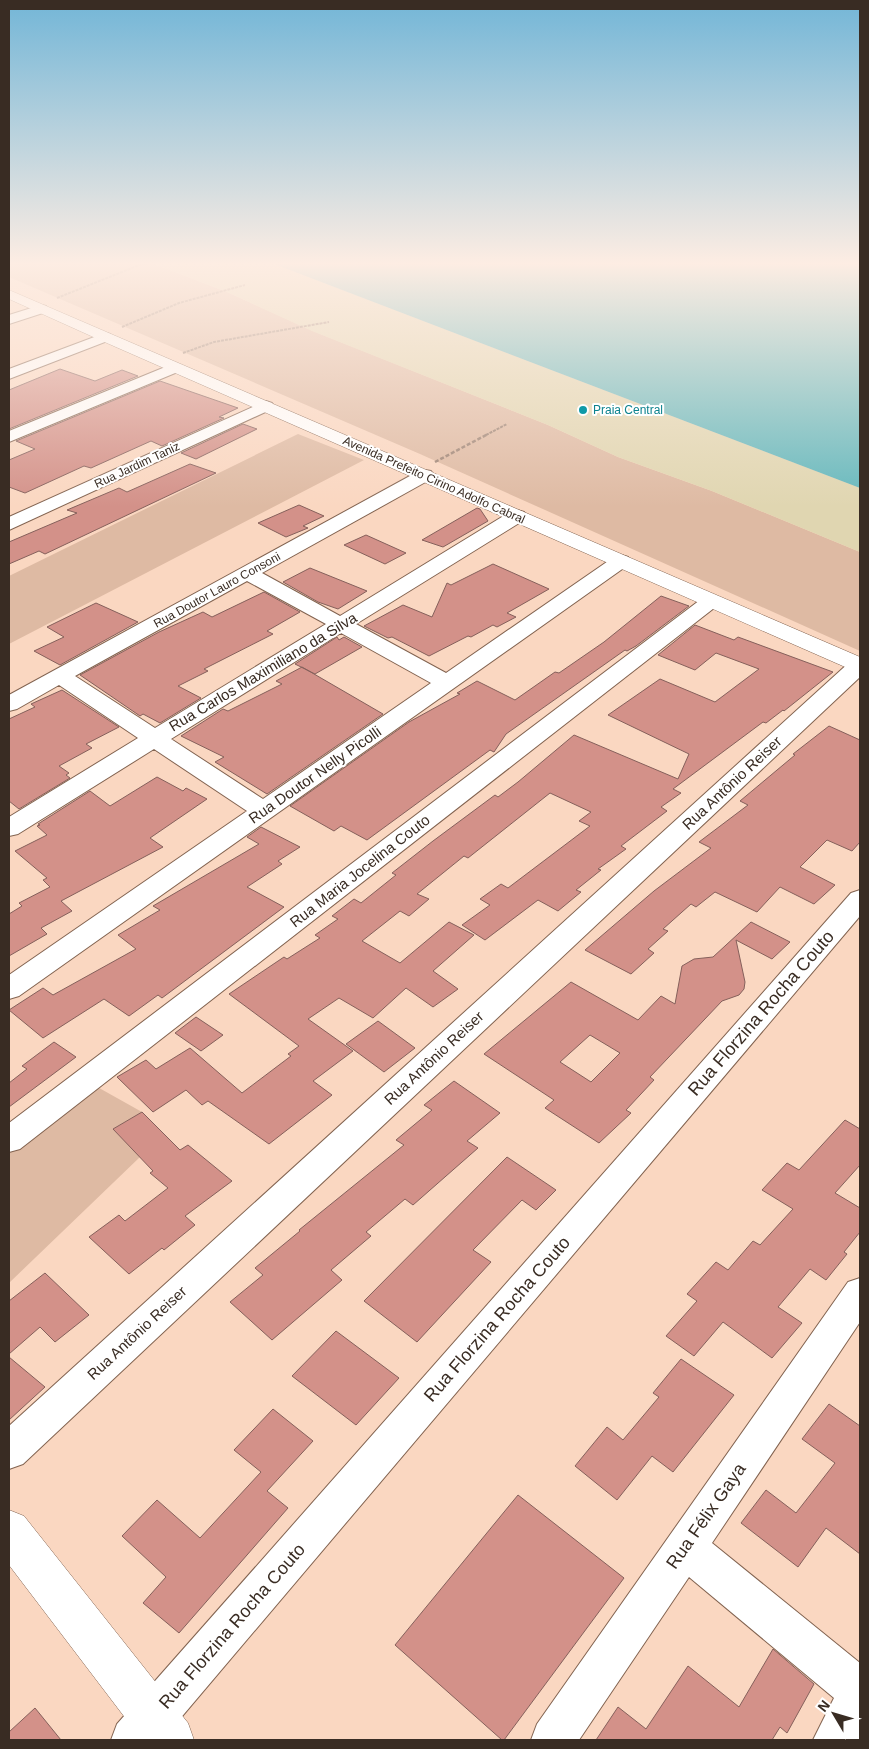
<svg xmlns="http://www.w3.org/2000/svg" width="869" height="1749" viewBox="0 0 869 1749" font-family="Arial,sans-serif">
<rect width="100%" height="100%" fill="#fad7c1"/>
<!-- green -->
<path fill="#debaa3" d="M9,262H149L227,292L313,331L548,425L618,457L712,491L860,552V651L420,454L9,277Z
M298,434L364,460L9,644V576Z
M92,1084L142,1112L113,1129L140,1157L9,1283V1148Z"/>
<!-- sand -->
<path fill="#e0d6b1" d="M149,262H269L860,488V552L712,491L618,457L548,425L312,331L227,292Z"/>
<!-- water -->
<path fill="#64b8bd" d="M269,262H860V488Z"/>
<!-- building -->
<path fill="#d39189" stroke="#85605b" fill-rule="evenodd" d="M60,369L95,381L122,370L138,376L9,429V390Z
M160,381L238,408L219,417L224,418L162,446L151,441L91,468L84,466L25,493L9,487V460L35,449L16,441Z
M243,424L257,429L196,459L181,453Z
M190,464L216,473L45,554L39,551L9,564V542L77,513L67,510L119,488L127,492Z
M299,505L324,516L303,526L308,528L286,537L258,523Z
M477,508L480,509L488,521L443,547L422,540Z
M366,535L406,553L385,564L344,545Z
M493,564L549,589L507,613L516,617L497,627L493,625L471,637L468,636L429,656L392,637L388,638L364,626L403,605L432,617L447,583L451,585Z
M310,568L367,591L338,609L318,602L283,582Z
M264,592L300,612L267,631L273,634L204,669L208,671L178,686L201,698L160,723L143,714L140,716L80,675L159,632L203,612L212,617Z
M661,596L689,606L636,646L627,651L625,650L506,734L494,752L490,750L367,840L341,826L334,831L290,806L409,722L460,694L457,693L477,681L515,700L555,672L559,673L604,642Z
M96,603L138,622L60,665L34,651L64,637L47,627Z
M695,625L734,640L738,637L833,672L784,711L783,710L766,723L763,722L673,789L681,793L661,807L667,811L621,846L626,849L598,869L601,870L576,890L581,892L558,911L538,900L485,940L462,925L490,905L480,899L501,884L508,888L590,826L579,821L591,812L550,793L468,858L464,856L417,894L429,899L409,916L400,911L362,941L400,963L449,922L474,935L433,971L458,989L433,1007L406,988L373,1018L339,998L308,1019L353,1051L313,1081L332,1095L269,1144L208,1101L202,1105L186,1090L153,1112L117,1077L146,1060L156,1069L190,1048L242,1093L291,1056L288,1054L299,1046L229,994L284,957L287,959L320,938L315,935L338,919L332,916L354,899L361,903L396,875L392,873L433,841L495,795L498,797L518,782L574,735L678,779L689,754L608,715L660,679L715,702L759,669L716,653L695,670L658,655Z
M337,637L339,640L344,637L362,647L315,674L295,664Z
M302,667L383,714L267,794L215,762L224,757L181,736L223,709L228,711L282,684L276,681Z
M62,690L119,727L86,744L92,748L59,766L69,773L66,775L70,778L19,809L9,801V719L35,707L31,704Z
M829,726L860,740V842L852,851L827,840L800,867L835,885L814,904L780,887L757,912L715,892L696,907L691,904L663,929L668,931L648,949L654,953L631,974L585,950L654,891L711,848L699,842L748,805L740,801L795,755L793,754Z
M157,777L183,791L186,788L207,799L150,838L163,847L61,901L72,911L41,928L47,934L9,956V914L22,906L19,903L50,887L43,880L47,878L15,851L47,835L37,826L40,825L38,824L90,791L110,806Z
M261,827L300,847L278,861L282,864L247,887L284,907L162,998L158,995L129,1016L104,999L43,1038L9,1010L43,988L53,995L136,949L118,935L160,910L153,906L259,844L247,837Z
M751,922L790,942L772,959L736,940L745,982L744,989L739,995L722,1001L650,1077L654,1080L626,1110L631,1113L599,1143L545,1108L554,1100L484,1054L571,982L638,1020L661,996L675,1004L682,966L694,959L713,957ZM590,1035L620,1053L591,1082L560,1062Z
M196,1017L223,1035L201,1051L175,1033Z
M378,1021L415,1048L384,1072L346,1044Z
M54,1042L76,1057L9,1107V1083L27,1069L22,1066Z
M454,1081L500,1113L467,1141L478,1148L413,1205L405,1199L366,1232L371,1236L331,1270L342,1280L272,1340L230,1302L263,1275L255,1268L300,1231L299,1230L404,1145L396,1140L432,1110L424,1105Z
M142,1112L180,1150L188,1145L232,1181L185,1216L195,1225L164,1250L162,1248L129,1274L89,1237L119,1215L125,1221L168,1188L150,1173L153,1171L113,1129Z
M845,1120L860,1129V1165L835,1193L860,1208V1232L844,1252L847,1254L826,1280L810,1269L778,1307L802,1323L772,1358L723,1322L694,1356L666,1336L697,1301L687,1294L716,1262L728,1270L753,1241L760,1245L793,1209L762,1190L787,1163L799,1170Z
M507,1157L556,1190L536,1210L522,1200L473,1250L491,1262L417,1342L364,1301Z
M45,1273L89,1315L55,1342L40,1327L9,1354V1301Z
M336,1331L399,1378L356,1425L292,1376Z
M9,1357L45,1387L9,1420Z
M681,1359L734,1395L673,1472L652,1456L617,1500L575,1466L607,1427L623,1440L659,1397L653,1393Z
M829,1404L860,1426V1554L826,1528L798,1567L741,1523L766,1490L796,1513L835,1463L802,1439Z
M273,1409L313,1441L267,1491L288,1508L179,1633L143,1603L166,1577L122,1536L157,1500L200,1538L261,1472L234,1450Z
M518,1495L624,1578L504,1740H502L395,1645Z
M773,1649L814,1684L787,1733L780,1727L772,1740H596L618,1707L646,1729L688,1666L739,1707Z
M35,1708L61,1740H9V1732Z"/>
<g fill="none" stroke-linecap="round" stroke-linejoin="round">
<defs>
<path id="minor" d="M41,305L46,306L48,309L46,312L9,324V315Z
M105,333L110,334L112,337L110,340L9,379V369Z
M175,363L180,365L183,368L180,371L9,442V431Z
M266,401L272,403L274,406L272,409L9,530V517Z
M425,470L431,471L434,475L431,479L262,573L340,616L510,512L517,510L524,512L526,516L524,520L356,624L446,673L614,557L621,555L628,557L631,561L628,565L19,996L9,999V975L247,811L154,749L18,834L9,836V817L138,738L59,685L17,709L9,711V695L419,471ZM247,581L326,624L155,728L75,676ZM341,633L431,683L263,799L171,739Z
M711,595L718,597L721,601L718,605L20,1149L9,1152V1123L704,597Z
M860,659V677L23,1464L9,1469V1426L852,660Z
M860,890V916L162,1740H111L117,1724L851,893Z
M860,1278V1322L712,1543L860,1663L859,1740H813L834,1698L689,1577L579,1740H531L537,1724L848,1282Z"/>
<path id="secondary" d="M9,290L860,657V672L852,670L100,340L9,299Z
M9,1510L24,1516L188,1723L194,1740H142L9,1565Z"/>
</defs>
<!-- minor casing -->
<use href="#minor" stroke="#826350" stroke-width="2"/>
<!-- secondary casing -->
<use href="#secondary" stroke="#826350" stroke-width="1"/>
<!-- path-far1 -->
<path stroke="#9d8475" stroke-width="2" stroke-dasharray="3 1" stroke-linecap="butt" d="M57,298L147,262
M122,327L179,303L245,285
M183,353L214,342L329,322
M486,435L507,424"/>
<!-- path -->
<path stroke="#9d8475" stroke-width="2.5" stroke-dasharray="4 2" stroke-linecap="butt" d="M435,462L488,434"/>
<!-- minor -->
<use href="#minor" fill="#fff" fill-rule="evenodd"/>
<!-- secondary -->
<use href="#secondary" fill="#fff" fill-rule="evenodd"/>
</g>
<!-- sky -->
<linearGradient id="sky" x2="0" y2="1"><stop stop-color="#73b6d7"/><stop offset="0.52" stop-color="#fdede3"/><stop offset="1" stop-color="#fdede3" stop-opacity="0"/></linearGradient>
<rect width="869" height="507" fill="url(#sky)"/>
<!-- markers -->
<circle fill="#0f9aa8" stroke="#fff" stroke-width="2" cx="583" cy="410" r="5"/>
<g text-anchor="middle" stroke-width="4" stroke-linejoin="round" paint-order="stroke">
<!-- far-culture labels -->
<g font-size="12" fill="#0d838f" stroke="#fff" text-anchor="start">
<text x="593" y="414">Praia Central</text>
</g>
<!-- far-street labels -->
<g font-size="12" fill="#392c23" stroke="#fff">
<text transform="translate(137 465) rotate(-25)" y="4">Rua Jardim Taniz</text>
<text transform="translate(434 480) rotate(24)" y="4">Avenida Prefeito Cirino Adolfo Cabral</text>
<text transform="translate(217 590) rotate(-29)" y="4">Rua Doutor Lauro Consoni</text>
</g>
<!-- street labels -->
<g font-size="15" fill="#392c23" stroke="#fff">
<text transform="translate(263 672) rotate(-31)" y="5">Rua Carlos Maximiliano da Silva</text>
<text transform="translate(315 775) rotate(-35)" y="5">Rua Doutor Nelly Picolli</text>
<text transform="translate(732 783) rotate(-43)" y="5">Rua Antônio Reiser</text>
<text transform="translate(360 871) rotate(-38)" y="5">Rua Maria Jocelina Couto</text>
<text transform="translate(434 1058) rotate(-43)" y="5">Rua Antônio Reiser</text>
<text transform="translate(137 1333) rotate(-43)" y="5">Rua Antônio Reiser</text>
</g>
<!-- near-street labels -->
<g font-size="18" fill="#392c23" stroke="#fff">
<text transform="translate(761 1013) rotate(-49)" y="6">Rua Florzina Rocha Couto</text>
<text transform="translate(497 1319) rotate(-49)" y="6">Rua Florzina Rocha Couto</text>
<text transform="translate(706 1516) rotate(-55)" y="6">Rua Félix Gaya</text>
<text transform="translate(232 1626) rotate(-49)" y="6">Rua Florzina Rocha Couto</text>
</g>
</g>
<!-- border -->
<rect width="869" height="1749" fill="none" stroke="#392c23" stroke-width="20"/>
<!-- north arrow -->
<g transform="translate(834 1714) rotate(308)" stroke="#ffffff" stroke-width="4" paint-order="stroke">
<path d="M0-4L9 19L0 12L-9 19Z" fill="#392c23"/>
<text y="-8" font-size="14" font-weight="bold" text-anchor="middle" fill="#392c23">N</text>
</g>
</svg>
